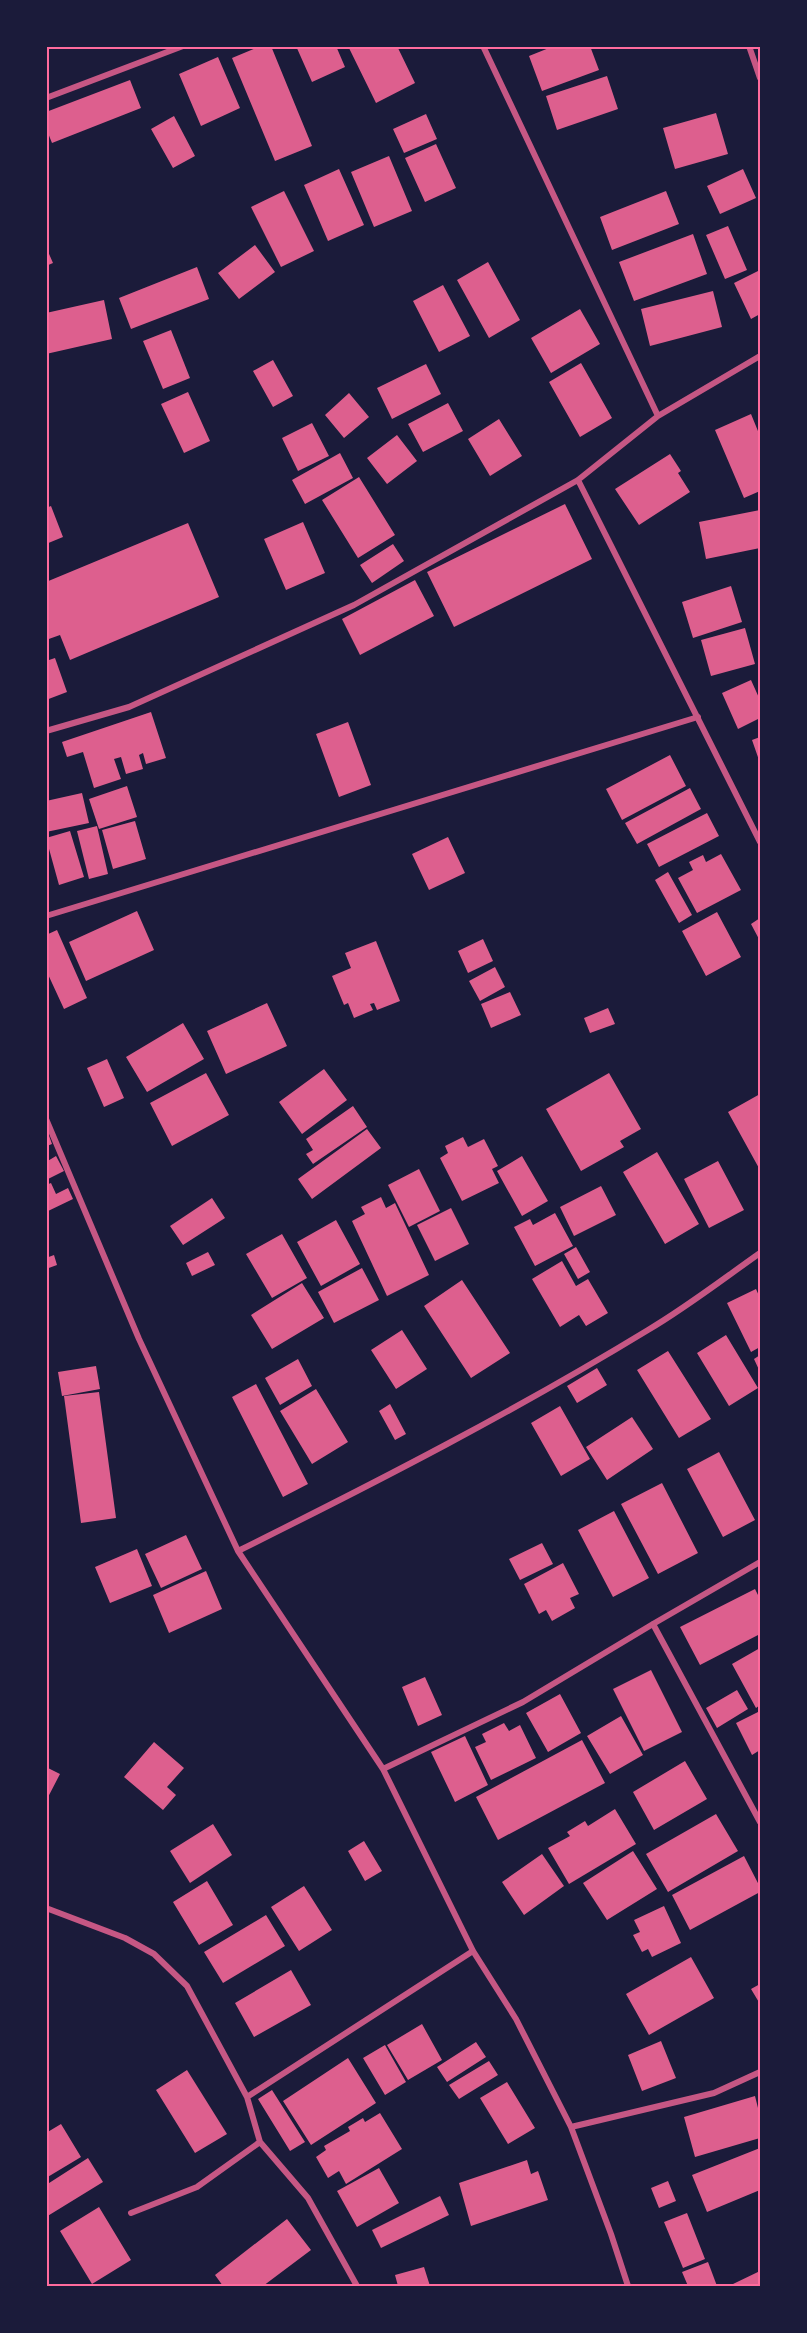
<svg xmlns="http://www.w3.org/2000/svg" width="807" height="2333" viewBox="0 0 807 2333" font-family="Figtree,sans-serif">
<rect width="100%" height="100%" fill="#1b1b3a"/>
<!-- building -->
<path fill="#dd5f8e" d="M261,46H271L312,146L275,161L232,58Z
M296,46H336L345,67L312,82Z
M348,46H397L415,83L376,103Z
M554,46H590L599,70L542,91L529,56Z
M218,57L240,108L201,126L179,74Z
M607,76L618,109L557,130L546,96Z
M130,80L141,108L52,143L46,128V112Z
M716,113L728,154L675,169L663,128Z
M426,114L437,139L404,153L393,129Z
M174,116L195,156L173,168L151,129Z
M436,144L456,188L425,202L405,158Z
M389,156L412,211L374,227L351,172Z
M339,169L364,225L328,241L304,185Z
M743,169L756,198L720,214L707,186Z
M284,191L314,251L281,267L251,207Z
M666,191L679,224L612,250L600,217Z
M728,226L747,270L725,279L706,235Z
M693,234L707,274L634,301L619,262Z
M255,245L275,272L239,299L218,273Z
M46,247L53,263L46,266Z
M488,262L520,320L489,338L457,280Z
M197,267L209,299L131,329L119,298Z
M760,270V314L751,319L734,283Z
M443,285L470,336L439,352L413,301Z
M713,291L722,327L650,346L641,309Z
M104,300L112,339L46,354V313Z
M580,309L600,344L551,373L531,338Z
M171,330L190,378L163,389L143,341Z
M273,360L293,396L273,407L253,371Z
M581,363L612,418L580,437L549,382Z
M426,364L441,394L392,419L377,388Z
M188,392L210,441L184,453L161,404Z
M349,393L369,417L344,438L325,415Z
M448,403L463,431L423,452L408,424Z
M751,414L760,436V491L744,498L715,430Z
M499,419L522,456L490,476L468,439Z
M312,423L329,456L298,471L282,438Z
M397,435L417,461L387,484L367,458Z
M340,453L353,478L305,504L292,480Z
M670,454L681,471L678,473L690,492L639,525L615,489Z
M359,477L395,535L358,558L322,500Z
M565,504L592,559L454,627L427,572Z
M51,506L63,537L46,544V508Z
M760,510V548L706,559L699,522Z
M303,522L325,573L286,590L264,539Z
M188,523L219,597L70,660L60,635L46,640V611H48L46,582Z
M393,544L404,561L372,583L360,565Z
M415,580L434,616L360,655L342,619Z
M731,586L742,622L693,638L682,602Z
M745,628L755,664L711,676L701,640Z
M55,658L67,692L46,700V661Z
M751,680L760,700V718L738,729L722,693Z
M151,712L166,758L146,764L143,753L139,755L143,769L126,774L121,757L114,759L121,779L94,788L83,752L67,757L62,742Z
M348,722L371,785L339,797L316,734Z
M760,737V763L752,740Z
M670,755L686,786L622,820L606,789Z
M127,786L137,817L99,829L89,799Z
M690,788L701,809L637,844L625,823Z
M82,793L89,823L46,832V801Z
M707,813L719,836L659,867L647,844Z
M135,821L146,859L113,869L102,830Z
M97,826L108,874L89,879L77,831Z
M70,831L84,877L59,885L46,838Z
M448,837L465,873L429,890L412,854Z
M721,854L741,890L697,913L678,878L693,870L689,862L703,855L706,862Z
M668,872L692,915L679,923L655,880Z
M137,911L154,950L86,981L69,942Z
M717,912L741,957L706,976L682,931Z
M760,918V941L751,924Z
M57,930L87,998L64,1009L46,970V935Z
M483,939L493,961L468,973L458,951Z
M376,941L400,1001L377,1010L374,1003L370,1004L373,1010L354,1018L348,1003L344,1005L332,976L351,968L345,953Z
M495,967L505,987L480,1001L469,981Z
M510,992L521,1015L491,1028L481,1004Z
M267,1003L287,1046L226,1074L207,1031Z
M608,1008L615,1024L590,1033L584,1018Z
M183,1023L204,1059L147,1092L126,1057Z
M107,1059L124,1098L104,1107L87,1068Z
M324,1069L347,1100L302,1134L279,1102Z
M206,1073L229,1115L172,1146L150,1103Z
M609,1073L641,1129L620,1141L624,1147L581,1171L546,1109Z
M760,1094V1170L728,1112Z
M353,1106L367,1127L313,1164L306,1154L313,1150L306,1139Z
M367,1129L381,1148L312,1199L298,1179Z
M47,1130L52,1144L47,1146Z
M463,1137L468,1147L484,1139L498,1166L492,1169L499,1183L462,1201L440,1158L448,1153L445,1146Z
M657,1152L699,1224L665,1244L623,1172Z
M56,1156L64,1171L46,1180V1162Z
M522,1156L548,1201L522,1216L497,1171Z
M718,1161L744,1210L709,1228L684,1179Z
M419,1169L440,1211L409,1227L388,1185Z
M51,1183L56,1194L68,1188L73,1199L46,1212V1185Z
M601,1186L616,1215L574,1236L560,1207Z
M381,1197L386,1208L395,1203L429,1275L387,1296L352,1221L365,1214L361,1207Z
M212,1198L225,1218L183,1245L170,1226Z
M451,1208L469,1244L435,1261L417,1225Z
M555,1213L573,1246L535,1266L514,1227L530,1219L533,1225Z
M336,1220L360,1264L321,1286L297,1242Z
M282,1234L307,1278L272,1298L246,1254Z
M576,1247L590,1272L578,1279L564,1254Z
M208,1252L215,1265L192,1276L186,1263Z
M54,1255L57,1265L46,1269V1258Z
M562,1261L576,1286L588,1279L608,1313L586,1326L579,1315L560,1327L532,1279Z
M362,1268L379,1300L334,1323L318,1292Z
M462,1280L510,1353L471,1378L424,1306Z
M302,1283L324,1318L272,1349L251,1315Z
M756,1289L760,1298V1347L751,1352L727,1303Z
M402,1330L427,1369L396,1389L371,1350Z
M726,1335L758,1388L729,1406L697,1353Z
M668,1351L711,1419L679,1438L637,1370Z
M760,1355V1372L754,1359Z
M298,1359L312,1386L280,1405L265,1378Z
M96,1366L100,1389L62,1396L58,1372Z
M597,1368L607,1385L577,1403L567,1386Z
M256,1384L308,1484L283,1497L232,1397Z
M316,1389L348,1442L312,1464L280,1411Z
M99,1392L116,1518L81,1523L64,1396Z
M390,1404L406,1434L395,1440L379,1411Z
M560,1406L590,1459L561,1476L531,1423Z
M632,1417L653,1449L607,1480L586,1447Z
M719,1452L755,1520L723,1537L687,1469Z
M662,1483L698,1553L658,1574L621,1504Z
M614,1511L649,1578L613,1597L578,1530Z
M186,1535L202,1569L161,1588L145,1554Z
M542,1543L553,1564L520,1580L509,1559Z
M137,1549L152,1586L110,1603L95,1567Z
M563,1563L579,1594L570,1598L575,1608L552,1621L546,1610L539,1614L524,1584Z
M206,1571L222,1609L169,1633L153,1595Z
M755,1589L760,1599V1634L700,1665L680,1627Z
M760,1648V1705L756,1708L732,1664Z
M651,1670L682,1732L644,1751L613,1689Z
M425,1677L442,1715L418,1726L402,1687Z
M737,1690L748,1709L717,1728L706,1708Z
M560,1694L581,1733L548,1752L526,1713Z
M760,1711V1750L752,1755L736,1723Z
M621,1716L643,1755L610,1774L587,1736Z
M504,1723L509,1731L520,1725L536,1758L491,1780L475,1747L486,1742L482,1734Z
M465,1736L488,1785L455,1802L431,1752Z
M582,1740L605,1783L498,1840L476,1797Z
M154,1742L184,1768L167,1787L176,1795L163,1810L124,1777Z
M685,1761L707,1799L654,1830L633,1792Z
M46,1767L60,1774L46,1801Z
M615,1809L636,1844L569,1884L548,1848L570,1836L567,1832L585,1821L588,1826Z
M716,1814L738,1851L668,1892L646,1854Z
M213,1824L232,1855L190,1883L170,1851Z
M364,1841L382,1871L365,1881L348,1851Z
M633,1851L657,1889L607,1920L583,1883Z
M542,1854L564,1886L524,1915L502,1882Z
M744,1856L760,1887V1892L690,1930L672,1895Z
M207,1881L233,1925L199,1945L173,1902Z
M304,1886L332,1930L299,1951L271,1907Z
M664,1906L681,1943L652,1957L648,1949L642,1952L633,1935L640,1932L634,1920Z
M266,1915L285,1946L223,1983L204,1952Z
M691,1957L714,1998L649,2035L626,1994Z
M291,1970L311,2005L254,2037L235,2003Z
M760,1984V2004L751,1989Z
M422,2024L442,2060L408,2080L387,2045Z
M661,2041L676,2078L642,2091L628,2055Z
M476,2042L486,2057L447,2082L437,2067Z
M385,2045L406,2082L385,2095L363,2058Z
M348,2058L376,2103L311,2145L283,2101Z
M489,2061L498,2075L459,2099L449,2085Z
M187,2070L227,2134L195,2153L156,2090Z
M507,2082L535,2128L508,2144L480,2098Z
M272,2090L305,2142L290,2151L258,2099Z
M755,2096L760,2116V2138L695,2157L684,2117Z
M380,2113L402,2149L346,2184L339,2171L328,2178L316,2157L326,2150L324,2146L350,2131L348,2127L363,2118L365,2122Z
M61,2124L81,2157L46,2178V2133Z
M760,2148V2190L707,2212L692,2175Z
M88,2158L103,2182L46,2217V2185Z
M527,2160L531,2174L538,2171L548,2200L471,2226L459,2183Z
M379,2168L399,2203L357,2227L337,2191Z
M668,2181L676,2201L659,2208L651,2188Z
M440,2196L449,2215L381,2248L372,2230Z
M99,2207L131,2260L92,2284L60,2231Z
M687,2213L705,2259L683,2268L664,2222Z
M287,2219L311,2250L263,2286H223L215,2275Z
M708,2262L717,2286H688L682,2272Z
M424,2267L430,2286H398L395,2275Z
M760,2271V2286H735L733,2284Z"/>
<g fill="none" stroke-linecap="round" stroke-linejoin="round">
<!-- minor -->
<path stroke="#c65784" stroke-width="6" d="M483,46L658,416
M749,46L760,78
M46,98L183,46
M578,480L760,842
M46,731L129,707L354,605L578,480L658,416L760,356
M46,916L698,717
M46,1119L139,1339L238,1551L383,1769L473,1951L516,2019L571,2127L611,2234L628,2286
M238,1551C377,1482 515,1411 648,1330C687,1307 723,1279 760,1253
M653,1624L760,1822
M383,1769L523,1702L653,1624L760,1562
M46,1908L125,1938L154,1954L187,1986L247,2097L260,2142L308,2198L357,2286
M247,2097L473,1951
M571,2127L714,2093L760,2072
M131,2213L197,2187L260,2142"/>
</g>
<!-- border -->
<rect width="807" height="2333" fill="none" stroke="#1b1b3a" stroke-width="96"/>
<rect x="48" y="48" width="711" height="2237" fill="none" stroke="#ff6b9d" stroke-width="2"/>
</svg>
